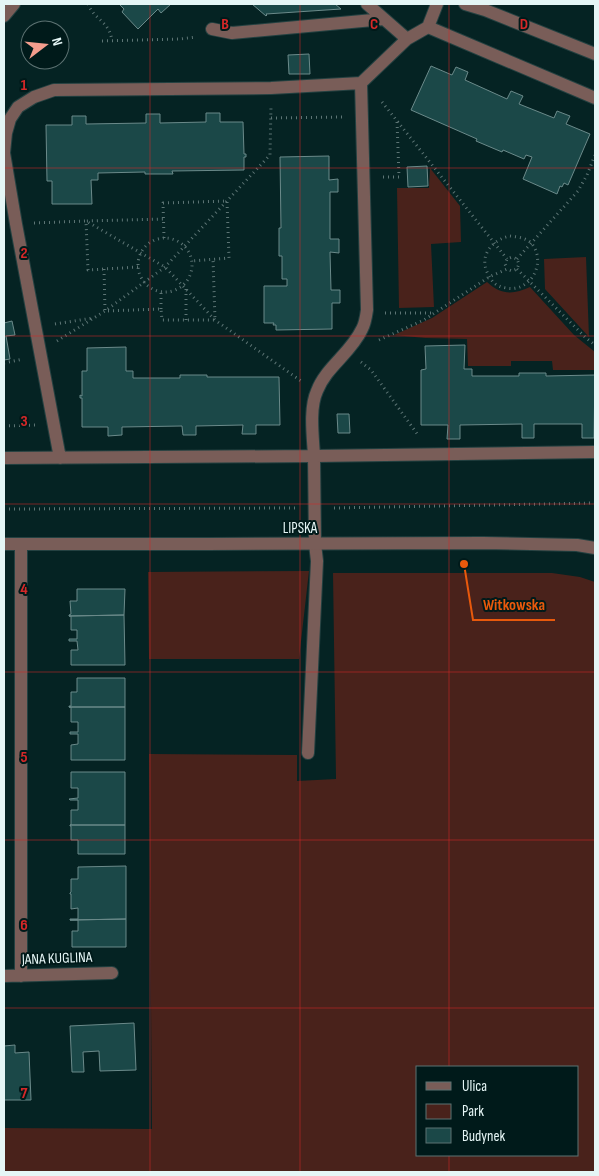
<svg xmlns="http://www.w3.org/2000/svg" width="599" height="1176" viewBox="0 0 599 1176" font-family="'Sofia Sans Condensed',sans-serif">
<rect width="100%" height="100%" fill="#052323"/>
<!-- green -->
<path fill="#49221b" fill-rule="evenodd" d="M430,168L460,206L461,242L431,244L434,307L399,308L397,188H429Z
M586,257L589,337L545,289L544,259Z
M487,282C501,295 513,295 530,287L574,335L595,352V370H553L552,361H511V366H468L467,339L425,338L394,335L432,318Z
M309,571L299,659H149L148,572Z
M333,573H552L580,577L595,582V1172H4V1128L152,1129L149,754L297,755V781L336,779ZM578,1067V1155H418V1067Z"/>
<!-- building -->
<path fill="#1b4848" stroke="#6b8a8a" d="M119,4H171L161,13L158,9L138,29L122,12L124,9Z
M252,4H335L341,9L266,14L267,15L266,16Z
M309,54L310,74H289L288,55Z
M431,66L452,75L456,67L468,72L465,80L507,99L511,91L523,96L519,104L554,118L557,111L570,116L566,124L590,134L568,185L564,183L562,187L560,186L557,194L523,179L532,157L526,155L524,159L503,150L502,152L476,141L477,139L411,110Z
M206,113H220V122H243L244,154H246V157H244V170L172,171L173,174H145V172L98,173V180H91L92,204H52V181H47L46,125H72V116H86V124L146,123V114H160V123L206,122Z
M329,156V180L338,179V192H330V239H339V253L330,252L331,290H340V303H332V329L276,330V325H273L274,323H264V286H287V279H282V256H279V228H281L280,157Z
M427,166L428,186L408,187L407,167Z
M12,321L15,335L6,336L10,359L4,360V323Z
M465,345L464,369H472V376H519V373H546V376L595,375L594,438H582V424H534V438H522V424L460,425V439H447L448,425H421V370L426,369L425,346Z
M126,347V371H133V378H180V375H207V377H279L280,425H256V434H242L243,425L196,426V435H183L182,426L122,427V435L108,436V427H82V398H80V395L82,396V371H87V348Z
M337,414H349L350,433H338Z
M77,589H125L124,615L69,616V615L71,614L70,601H77Z
M124,615L125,665H71V650H78L77,641H69V639H77V630H71V616H69Z
M77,678H125V707H69V706H71V692H77Z
M69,707H125V760H71V745L78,744V734H70V732H78V722H71V707Z
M71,772H125V825H70H71V810H78V800H70L69,799L78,798V788H71Z
M70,825H125V854H78V840H71V826H70Z
M126,866V919L70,920V919H78V908L71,909V894H70V893L71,892V879H78V867Z
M126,919V947H72V931H78V920H70Z
M134,1023L136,1070L100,1071L99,1051L83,1052L84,1072H72L70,1026Z
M15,1045V1053L29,1052L31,1100H4V1046Z"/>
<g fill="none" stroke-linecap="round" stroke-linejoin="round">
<defs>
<path id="lane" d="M4,16L14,4
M308,753L317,561L315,544L314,456
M4,976L112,973
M21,976V544"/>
<path id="street" d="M367,4L407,39
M465,4L485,10L595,54
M428,27L595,98
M212,29L232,33L384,19
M314,456C313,437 309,408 317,391C326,367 351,353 362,329C365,324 366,317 367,310L361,83
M4,458L314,456L595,452
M60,458L16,224L4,153L6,133L10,119L18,107L34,97L54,90L271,88L361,83L407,39L428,27L437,4
M4,544H206L483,543L577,545L595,548"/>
</defs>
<!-- lane casing -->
<use href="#lane" stroke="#244141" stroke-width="14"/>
<!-- street casing -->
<use href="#street" stroke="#244141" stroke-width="14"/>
<!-- path -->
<path stroke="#5d7575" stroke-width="3" stroke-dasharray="1 4" stroke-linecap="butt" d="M88,4C95,21 109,20 112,41
M102,41L180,39L196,37
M382,102L507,259
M271,118L343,117
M383,177H399L397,121
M34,223L86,221L165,267L215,320L301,381
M510,236C518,237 527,238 532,244C547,263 530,293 506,288C495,286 492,282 487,272C479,254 494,239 510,236Z
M138 265a27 27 0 1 1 54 0a27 27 0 1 1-54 0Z
M164,238L163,203L227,201L229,258L192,261
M517,259L578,191L587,175L595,155
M138,267L88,270L86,221L163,219
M104,269L105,311L161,309L162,320H215L213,259
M517,269L585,337L595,345
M186,289V320
M161,309V292
M385,313H435
M55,324L93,318
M379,340L424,320L489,277L507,269L512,271L517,269L519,264L517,259L512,257L507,259L505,264L507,269
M57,341L105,311L165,267L270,155L271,106
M361,362L371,370L418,435
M4,363L23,359
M4,426L35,425
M334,508L595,503
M4,509L296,508"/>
<!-- lane -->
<use href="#lane" stroke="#795d58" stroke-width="12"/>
<!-- street -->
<use href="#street" stroke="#795d58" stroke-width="12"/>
</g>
<!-- grid -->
<path fill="none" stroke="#d62828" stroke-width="1" stroke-opacity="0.55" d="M150,4V1172M300,4V1172M449,4V1067M4,168H595M4,336H595M4,504H595M4,672H595M4,840H595M4,1008H595M449,1155V1172"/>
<g text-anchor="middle" stroke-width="4" stroke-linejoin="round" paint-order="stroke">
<!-- street labels -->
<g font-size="15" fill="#e5f6f6" stroke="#001a1a">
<text x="300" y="533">LIPSKA</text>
<text transform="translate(57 958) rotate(-2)" y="5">JANA KUGLINA</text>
</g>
</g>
<g font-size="16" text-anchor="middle" font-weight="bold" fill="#d62828" stroke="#001a1a" stroke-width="4" stroke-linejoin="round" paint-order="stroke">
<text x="225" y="29">B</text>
<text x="374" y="29">C</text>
<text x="524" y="29">D</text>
<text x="24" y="90">1</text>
<text x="24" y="258">2</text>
<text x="24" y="426">3</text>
<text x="24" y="594">4</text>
<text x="24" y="762">5</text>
<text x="24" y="930">6</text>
<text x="24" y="1098">7</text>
</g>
<!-- callouts -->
<path fill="none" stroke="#e8590c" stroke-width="2" d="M464 564L473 620H555"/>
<circle fill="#e8590c" stroke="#001a1a" stroke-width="2" cx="464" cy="564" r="5"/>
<g font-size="16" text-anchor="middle" font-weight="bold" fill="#e8590c" stroke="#001a1a" stroke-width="4" stroke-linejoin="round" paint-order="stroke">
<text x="514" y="610">Witkowska</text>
</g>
<!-- border -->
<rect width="599" height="1176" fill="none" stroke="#e5f6f6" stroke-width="10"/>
<!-- legend -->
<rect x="416" y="1066" width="162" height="90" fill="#001a1a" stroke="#5c7272"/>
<rect x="426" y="1082" width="25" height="8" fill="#795d58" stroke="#5c7272"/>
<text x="462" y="1091" font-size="15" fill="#e5f6f6">Ulica</text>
<rect x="426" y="1104" width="25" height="15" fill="#49221b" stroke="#5c7272"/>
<text x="462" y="1116" font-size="15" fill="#e5f6f6">Park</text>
<rect x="426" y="1128" width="25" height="15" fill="#1b4848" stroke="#5c7272"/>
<text x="462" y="1141" font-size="15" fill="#e5f6f6">Budynek</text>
<!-- north arrow -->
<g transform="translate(45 45) rotate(74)"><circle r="24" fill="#001a1a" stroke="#5c7272"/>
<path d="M0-4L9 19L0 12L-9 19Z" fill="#f49d8d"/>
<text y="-8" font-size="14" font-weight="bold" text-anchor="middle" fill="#e5f6f6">N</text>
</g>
</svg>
